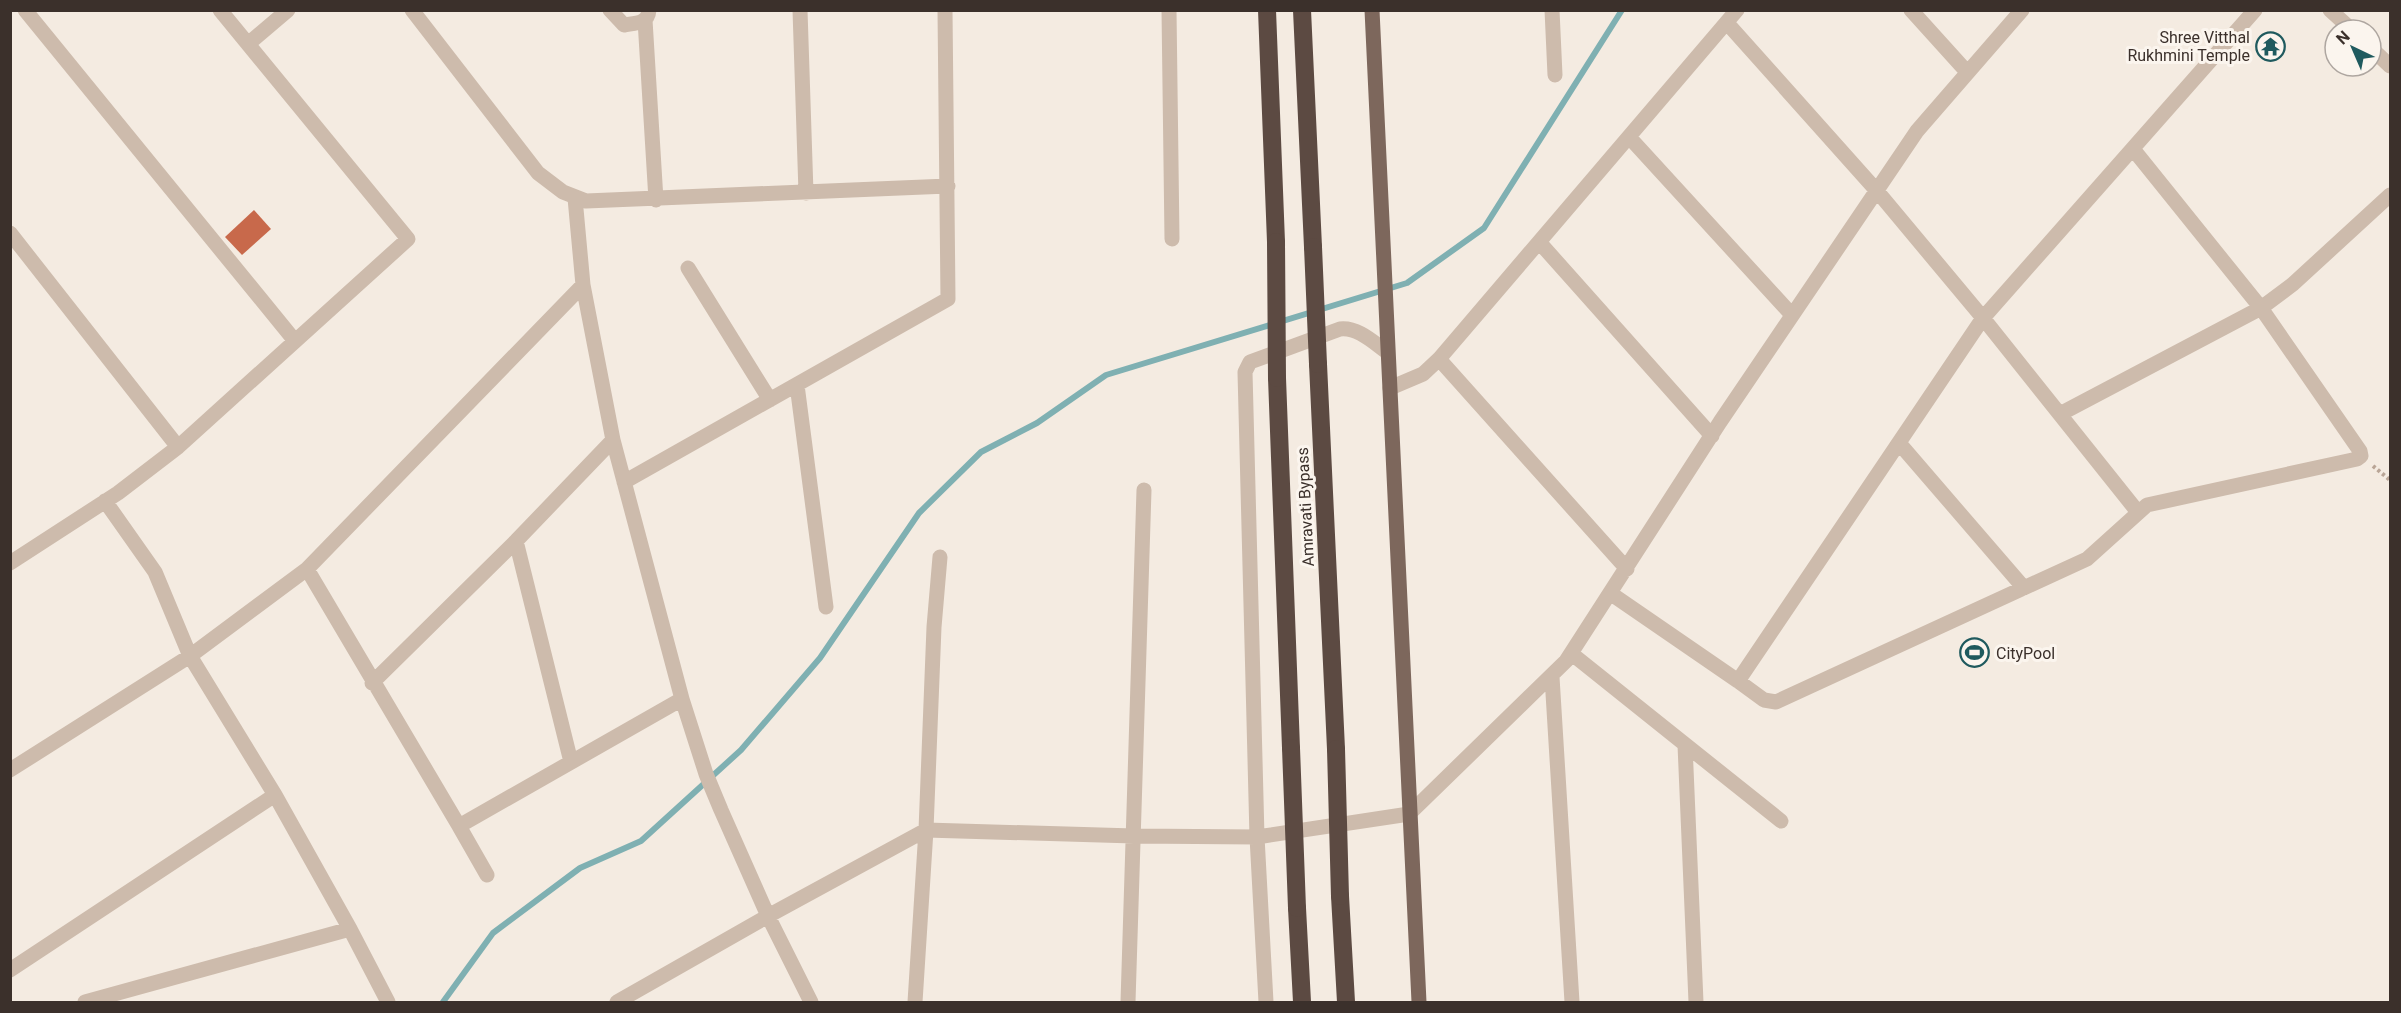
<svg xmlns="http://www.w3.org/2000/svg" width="2401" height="1013" viewBox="0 0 2401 1013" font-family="Roboto,sans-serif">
<rect width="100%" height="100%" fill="#f4ebe1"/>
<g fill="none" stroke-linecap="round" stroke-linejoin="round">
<!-- stream -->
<path stroke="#7fb0b2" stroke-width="6" d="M443,1002L493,933L580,868L641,841L741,750L820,658L919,513L981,452L1037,423L1106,375L1407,283L1484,228L1622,10"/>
</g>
<!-- building -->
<path fill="#c8694b" d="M254,210L271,229L242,255L225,237Z"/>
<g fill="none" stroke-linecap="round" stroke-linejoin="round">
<!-- path -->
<path stroke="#b9a596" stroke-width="4" stroke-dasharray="3 3" stroke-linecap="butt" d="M2373,466L2390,480"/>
<!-- minor -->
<path stroke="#cdbbac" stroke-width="15" d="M25,10L295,341
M412,10L538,173L563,192L586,201L948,186
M610,10L624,25C635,23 648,24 649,10
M800,10L806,193
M1169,10L1172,239
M1552,10L1555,75
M1911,10L1967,72
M2330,10L2352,30
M645,20L656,200
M1727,23L1877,191L1983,318L2137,511
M248,44L288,10
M2371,48L2390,66
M1630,138L1792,315
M575,198L583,285L613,440L682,699L706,774L721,810L768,916L811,1002
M10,233L178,447
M1540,243L1712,436
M688,268L770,400
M1439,359L1627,569
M797,385L826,607
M1390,388L1423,374L1439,359L1737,10
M2060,414L2261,308L2293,284L2390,195
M1899,443L2024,588
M624,482L948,299L945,10
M516,541L571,762
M10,563L118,493L178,447L408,239L220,10
M307,569L459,826L682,699
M1610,593L1738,681L1983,318L2255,10
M1572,654L1781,821
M1552,677L1572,1002
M1738,681L1764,700L1776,702L2087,559L2147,505L2357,459L2361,456L2360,451L2261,308L2133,149
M372,683L516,541L613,440
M1685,745L1696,1002
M10,770L190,656L307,569L583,285
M459,826L487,875
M350,929L388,1002
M10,970L275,795
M85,1002L350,929L275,795L190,656L155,572L105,501
M617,1002L768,916L926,830L1134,836L1257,837L1409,814L1566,661L1720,422L1917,131L2022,10
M915,1002L926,830L934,627L940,557
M1128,1002L1144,490
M1266,1002L1257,837L1245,372L1250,362L1340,329C1358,327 1373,342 1387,352"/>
<!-- major -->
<path stroke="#7d675c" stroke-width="15" d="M1372,10L1419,1002"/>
<!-- highway -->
<path stroke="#5c4a42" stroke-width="18" d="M1267,10L1276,242
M1302,10L1313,247
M1318,364L1336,749
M1277,378L1291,748
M1340,896L1346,1002
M1297,908L1302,1002"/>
<!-- highway-bridge -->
<path stroke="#5c4a42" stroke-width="18" d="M1276,242L1277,378
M1313,247L1318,364
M1291,748L1297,908
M1336,749L1340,896"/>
</g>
<!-- icons -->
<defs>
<symbol id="temple-ring" viewBox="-11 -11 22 22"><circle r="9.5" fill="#fbf5ee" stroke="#1f5a5e" stroke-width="1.5"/><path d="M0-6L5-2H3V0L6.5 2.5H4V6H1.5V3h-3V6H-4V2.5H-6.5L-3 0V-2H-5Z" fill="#1f5a5e"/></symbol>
<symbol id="stadium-ring" viewBox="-11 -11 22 22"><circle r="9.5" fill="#fbf5ee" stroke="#1f5a5e" stroke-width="1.5"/><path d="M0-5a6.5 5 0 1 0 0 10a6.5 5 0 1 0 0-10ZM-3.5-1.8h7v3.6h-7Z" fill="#1f5a5e"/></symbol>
</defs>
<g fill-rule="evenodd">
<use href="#temple-ring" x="2254" y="30" width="33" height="33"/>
<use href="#stadium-ring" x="1958" y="636" width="33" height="33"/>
</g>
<g text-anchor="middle" stroke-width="6" stroke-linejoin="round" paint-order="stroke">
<!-- poi labels -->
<g font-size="16" fill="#3b302b" stroke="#fbf5ee" text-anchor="end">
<text x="2250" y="43">Shree Vitthal<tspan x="2250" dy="18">Rukhmini Temple</tspan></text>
<text x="1996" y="659" text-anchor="start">CityPool</text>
</g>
<!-- street labels -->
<g font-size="16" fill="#3b302b" stroke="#fbf5ee">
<text transform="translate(1305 507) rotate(-93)" y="6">Amravati Bypass</text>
</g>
</g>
<!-- border -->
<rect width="2401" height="1013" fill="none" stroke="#3b302b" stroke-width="24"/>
<!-- north arrow -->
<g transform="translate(2353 48) rotate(316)"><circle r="28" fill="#fbf5ee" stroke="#aea6a0" stroke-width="1.5"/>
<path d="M0-4.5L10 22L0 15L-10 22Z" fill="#1f5a5e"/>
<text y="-9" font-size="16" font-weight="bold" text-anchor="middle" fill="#3b302b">N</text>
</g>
</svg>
